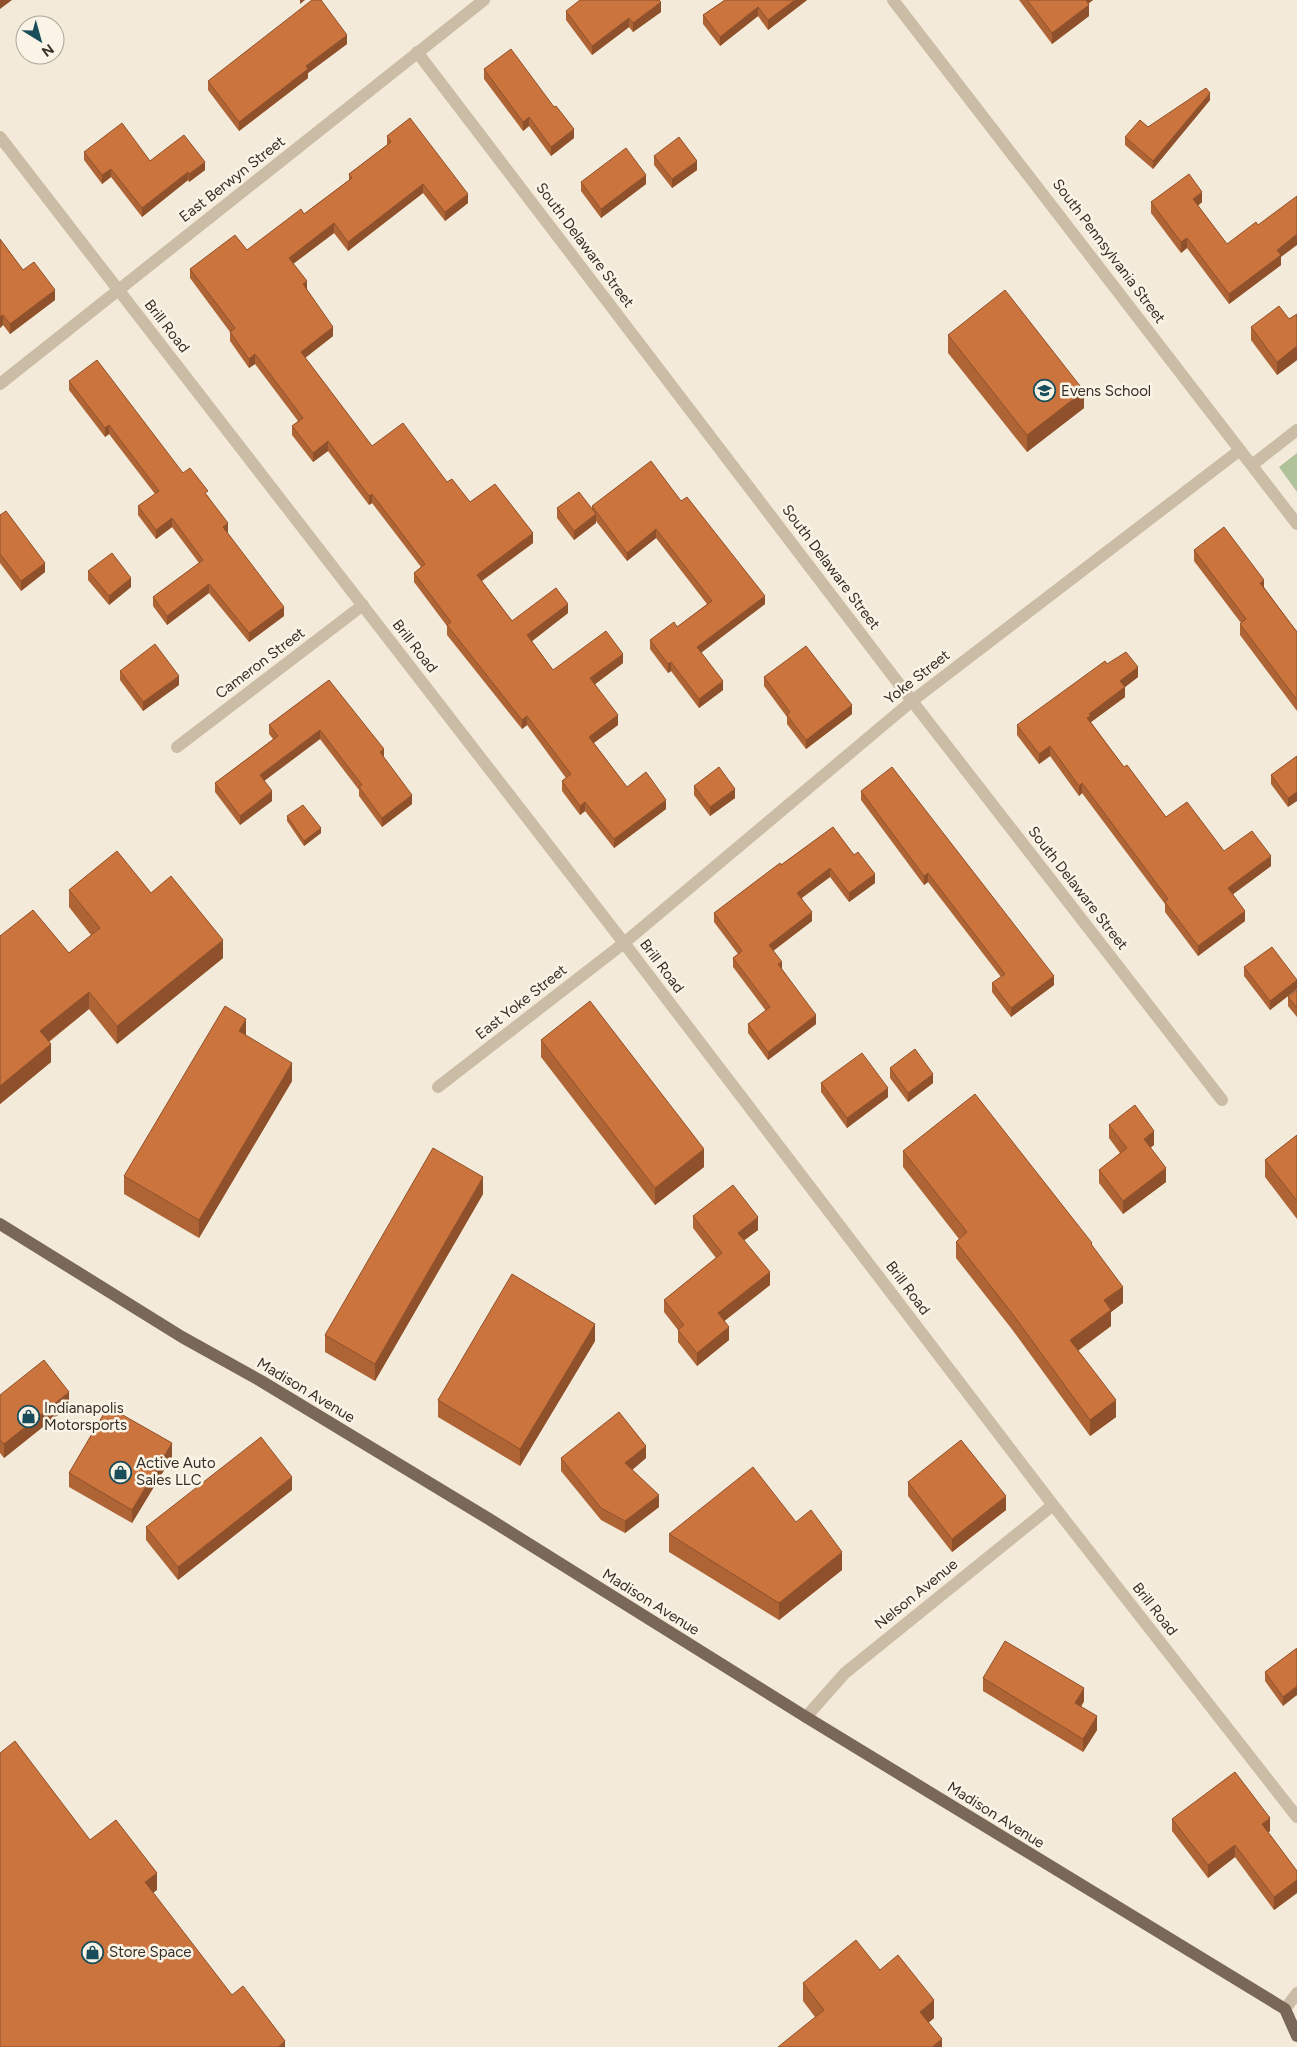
<svg xmlns="http://www.w3.org/2000/svg" width="1297" height="2047" viewBox="0 0 1297 2047" font-family="Figtree,sans-serif">
<rect width="100%" height="100%" fill="#f3ead9"/>
<!-- green -->
<path fill="#afc299" d="M1297,453V492L1279,467Z"/>
<g fill="none" stroke-linecap="round" stroke-linejoin="round">
<!-- street -->
<path stroke="#cbbca5" stroke-width="12" d="M893,0L1297,524
M417,52L912,701L1222,1100
M0,137L624,943L1053,1505L1297,1817
M0,384L484,0
M1252,465L1297,430
M177,747L363,605
M438,1087L624,943L912,701L1240,450
M806,1717L845,1673L1053,1505
M1285,2009L1297,1993"/>
<!-- primary -->
<path stroke="#796757" stroke-width="12" d="M0,1224L182,1337L261,1381L489,1519L806,1717L1285,2009L1297,2036"/>
</g>
<!-- wall -->
<path fill="#af6435" d="M725,0H807L768,30L758,16L720,46L703,24V15Z
M1019,0H1093L1088,4L1089,16L1052,44Z
M566,11L661,12L633,32L629,27L592,55L566,20Z
M347,44L308,73V78L239,131L208,90V81Z
M484,69L574,138L551,156L529,126L523,131L484,79Z
M1210,100L1153,169L1125,145V137Z
M387,136L468,203L445,221L423,193L348,251L334,233L293,264L333,336L305,358L372,446L447,482L470,502L533,543L482,581L512,621L568,613L532,641L553,670L623,663L595,684L618,725L594,743L627,787L666,809L614,848L585,811L580,815L562,791V781L566,778L527,725L522,729L447,635V626L414,582V573L421,567L372,503L369,505L328,451L313,462L292,435V426L298,421L255,364L249,368L230,341V332L190,278V269L247,250L304,214L349,180V174L387,145Z
M84,152L150,161L205,170L189,182L188,180L142,217L111,177L102,184L84,160Z
M654,156L697,170L672,188L654,165Z
M581,182L646,184L601,218L581,191Z
M1151,202H1202L1198,206L1227,244L1281,257V265L1229,304L1187,248L1181,253L1151,213Z
M0,239L23,270L55,300L10,334L3,325L0,328Z
M1297,314V360L1277,375L1251,340V327L1289,319Z
M948,335L1084,408L1027,452L948,353Z
M69,381L183,473L208,496L228,532H227L284,616L249,642L209,593L167,625L153,606V597L199,563L172,527L156,539L138,515V506L155,494L109,434L105,437L69,390Z
M681,501L765,604L701,652L723,690L699,708L671,671L668,673L650,649V640L677,627L707,604L656,538L627,561L596,521V523L574,540L557,518V508H592V506Z
M0,515L45,572L21,591L0,563Z
M1194,550L1264,587L1297,632V711L1240,635V624L1241,623L1194,561Z
M88,571L131,587L109,605L88,580Z
M1107,664L1138,677L1125,687V697L1091,722L1124,767L1166,817L1224,851L1271,866L1233,894L1245,921L1198,956L1165,912V904L1082,793L1079,796L1050,756L1039,764L1017,735V725Z
M120,671L179,685L143,711L120,680Z
M764,677L852,714L806,749L787,724V717L764,686Z
M329,680L384,758L412,804L382,827L359,796V790L320,739L264,781L272,801L240,825L215,792V783L273,739L269,734V725Z
M1297,756L1288,807L1271,784V775Z
M694,786L735,798L710,816L694,795Z
M861,791L1054,985L1011,1017L992,992V983L1001,977L928,882L924,885L861,800Z
M287,816L321,833L304,846L287,821Z
M833,827L875,883L849,902L830,877L802,898L812,921L773,951L782,969L816,1024L768,1060L748,1033V1024L766,1011L733,967V958L738,954L714,922V913L781,865Z
M69,890L151,893L223,958L117,1044L89,1009L49,1042L51,1062L0,1104V936L69,953L91,935L69,907Z
M1244,967L1297,989L1270,1010L1244,976Z
M1297,990V1017L1288,1006V997Z
M541,1040L704,1167L655,1205L541,1057Z
M890,1068L933,1083L908,1102L890,1078Z
M292,1081L199,1238L124,1194V1176Z
M821,1083L888,1097L847,1128L821,1092Z
M1109,1125L1154,1145L1150,1148L1166,1182L1123,1214L1099,1183V1170L1120,1153L1109,1138Z
M1297,1135V1219L1265,1177V1160Z
M903,1151L1092,1245L1123,1303L1111,1312V1326L1078,1351L1116,1417L1090,1436L1011,1328L956,1258V1242L959,1239L903,1167Z
M483,1194L375,1381L325,1352V1335Z
M693,1216L758,1230L744,1240L770,1285L724,1321L729,1340L697,1366L678,1342V1330L664,1312V1300L716,1258L693,1228Z
M595,1341L520,1466L438,1417V1400Z
M0,1395L69,1406L4,1458L0,1453Z
M172,1457L132,1523L69,1487V1473Z
M561,1458H646L632,1470L659,1507L625,1533L601,1520L561,1471Z
M908,1482L1006,1510L952,1552L908,1496Z
M292,1490L178,1580L146,1540V1527Z
M796,1522L842,1570L779,1620L669,1552V1534Z
M1297,1648L1283,1706L1265,1681V1672Z
M983,1678L1084,1701L1081,1707L1097,1730L1083,1752L983,1691Z
M1172,1819L1270,1831L1268,1832L1297,1871V1893L1274,1910L1235,1857L1208,1878L1172,1831Z
M880,1970L934,2018L928,2023L942,2047L815,2017L803,2001V1983Z"/>
<!-- shaded-wall -->
<path fill="#8f512b" d="M0,0H12L0,9Z
M300,0H305L300,4Z
M795,0H807L768,30V20Z
M1083,0H1093L1083,7Z
M661,2V12L633,32V23Z
M1089,5V16L1052,44V33Z
M758,7V16L720,46V37Z
M629,18V27L592,55V46Z
M347,35V44L308,73V78L239,131V122L306,66Z
M1210,93V100L1153,169V161Z
M529,117V126L523,131V122Z
M574,129V138L551,156V147Z
M697,161V170L672,188V179Z
M205,162V170L189,182V174Z
M111,169V177L102,184V175Z
M188,172V180L142,217V208Z
M646,175V184L601,218V209Z
M423,184V193L348,251V242Z
M1202,192V202L1193,209V199Z
M468,194V203L445,221V212Z
M334,223V233L289,267V258Z
M1297,234V245L1281,257V265L1229,304V294L1277,250Z
M1187,238V248L1181,253V242Z
M307,281V290L303,284Z
M55,290V300L10,334V324Z
M3,315V325L0,328V317Z
M333,327V336L301,361V352Z
M1297,346V360L1277,375V362Z
M255,354V364L249,368V359Z
M1084,391V408L1027,452V435Z
M109,425V434L105,437V428Z
M328,441V451L313,462V453Z
M372,494V503L369,505V496Z
M596,514V523L574,540V531Z
M172,518V527L156,539V530Z
M228,523V532L223,535V527Z
M656,529V538L627,561V553Z
M533,533V543L477,584V575Z
M45,563V572L21,591V581Z
M131,578V587L109,605V596Z
M1264,580V591L1260,583Z
M209,584V593L167,625V616Z
M765,596V604L697,656V647Z
M568,604V613L527,645V635Z
M284,607V616L249,642V633Z
M623,654V663L590,688V678Z
M671,662V671L668,673V664Z
M1138,667V677L1125,687V697L1091,722V726L1087,718L1089,714L1120,681Z
M179,676V685L143,711V702Z
M723,681V690L699,708V699Z
M852,705V714L806,749V740Z
M618,715V725L589,746V737Z
M527,716V725L522,729V720Z
M320,730V739L260,784V775Z
M1050,746V756L1039,764V754Z
M384,749V758L380,752Z
M1082,783V793L1079,796V786Z
M735,789V798L710,816V807Z
M272,791V801L240,825V816Z
M1297,792V801L1288,807V798Z
M412,795V804L382,827V818Z
M666,800V809L614,848V839Z
M585,802V811L580,815V806Z
M321,828V833L304,846V841Z
M1271,856V866L1228,898V888Z
M830,868V877L797,901V893Z
M928,873V882L924,885V876Z
M875,874V883L849,902V893Z
M1245,911V921L1198,956V946Z
M812,912V921L769,954V945Z
M223,940V958L117,1044V1026Z
M782,962V971L778,964Z
M1054,976V985L1011,1017V1008Z
M1297,980V989L1270,1010V1001Z
M89,992V1009L40,1048V1031Z
M816,1015V1024L768,1060V1052Z
M246,1019V1036L239,1031Z
M51,1044V1062L0,1104V1086Z
M292,1063V1081L199,1238V1220Z
M933,1074V1083L908,1102V1093Z
M888,1088V1097L847,1128V1118Z
M1154,1131V1145L1144,1153V1139Z
M704,1149V1167L655,1205V1188Z
M1166,1168V1182L1123,1214V1201Z
M483,1177V1194L375,1381V1364Z
M758,1217V1230L738,1245V1233Z
M770,1272V1285L718,1326V1313Z
M1123,1287V1303L1111,1312V1326L1070,1356V1340L1104,1300Z
M595,1324V1341L520,1466V1449Z
M729,1327V1340L697,1366V1353Z
M69,1392V1406L4,1458V1444Z
M1116,1400V1417L1090,1436V1420Z
M172,1443V1457L132,1523V1510Z
M646,1446V1458L625,1476V1463Z
M292,1477V1490L178,1580V1567Z
M659,1495V1507L625,1533V1521Z
M1006,1496V1510L952,1552V1539Z
M842,1552V1570L779,1620V1603Z
M1297,1686V1695L1283,1706V1697Z
M1084,1688V1701L1075,1717V1703Z
M1097,1716V1730L1083,1752V1739Z
M1270,1818V1831L1262,1837V1824Z
M1235,1845V1857L1208,1878V1865Z
M157,1873V1890L145,1899V1882Z
M1297,1880V1893L1274,1910V1897Z
M934,2000V2018L920,2030V2012Z
M942,2039V2047H932Z
M285,2041V2047H278Z"/>
<!-- building -->
<path fill="#cc743e" stroke="#8f512b" d="M312,0H321L347,35L306,66L308,69L239,122L208,81Z
M580,0H659L661,2L633,23L629,18L592,46L566,11Z
M725,0H795L768,20L758,7L720,37L703,15Z
M1027,0H1086L1089,5L1052,33Z
M511,49L554,107L556,106L574,129L551,147L529,117L523,122L484,69Z
M1206,88L1210,93L1153,161L1125,137L1140,120L1148,127Z
M410,118L468,194L445,212L423,184L348,242L334,223L289,258L307,281L303,284L333,327L301,352L372,446L403,423L447,482L452,479L470,502L495,484L533,533L477,575L512,621L556,588L568,604L527,635L553,670L606,631L623,654L590,678L618,715L589,737L627,787L646,772L666,800L614,839L585,802L580,806L562,781L571,774L527,716L522,720L447,625L451,622L414,573L425,564L372,494L369,496L328,441L313,453L292,426L303,418L255,354L249,359L230,332L235,328L190,269L235,235L247,250L301,209L304,214L352,178L349,174L391,142L387,136Z
M122,123L150,161L184,135L205,162L189,174L188,172L142,208L111,169L102,175L84,152Z
M679,137L697,161L672,179L654,156Z
M626,148L646,175L601,209L581,182Z
M1189,174L1202,192L1193,199L1227,244L1256,222L1258,225L1297,196V234L1277,250L1281,255L1229,294L1187,238L1181,242L1151,202Z
M0,239L23,270L34,262L55,290L10,324L3,315L0,317Z
M1005,290L1084,391L1027,435L948,335Z
M1279,306L1289,319L1297,314V346L1277,362L1251,327Z
M97,360L183,473L190,468L208,491L205,493L228,523L223,527L284,607L249,633L209,584L167,616L153,597L203,560L172,518L156,530L138,506L159,491L109,425L105,428L69,381Z
M651,461L681,501L687,497L765,596L697,647L723,681L699,699L671,662L668,664L650,640L674,622L677,627L712,601L656,529L627,553L592,506Z
M579,492L596,514L574,531L557,508Z
M6,511L45,563L21,581L0,554V515Z
M1224,527L1264,580L1260,583L1297,632V700L1240,624L1246,619L1194,550Z
M112,553L131,578L109,596L88,571Z
M155,644L179,676L143,702L120,671Z
M806,646L852,705L806,740L787,715L790,712L764,677Z
M1126,652L1138,667L1120,681L1125,687L1089,714L1091,716L1087,718L1124,767L1127,765L1166,817L1187,802L1224,851L1252,831L1271,856L1228,888L1245,911L1198,946L1165,902L1168,899L1082,783L1079,786L1050,746L1039,754L1017,725L1105,661L1107,664Z
M329,680L384,749L380,752L412,795L382,818L359,787L362,785L320,730L260,775L272,791L240,816L215,783L278,736L269,725Z
M1297,756V792L1288,798L1271,775Z
M719,767L735,789L710,807L694,786Z
M892,767L1054,976L1011,1008L992,983L1005,974L928,873L924,876L861,791Z
M303,805L321,828L304,841L287,816Z
M833,827L854,855L858,852L875,874L849,893L830,868L797,893L812,912L769,945L782,962L778,964L816,1015L768,1052L748,1024L770,1007L733,958L742,951L714,913L780,863L781,865Z
M117,851L151,893L171,876L223,940L117,1026L89,992L40,1031L51,1044L0,1086V936L33,910L69,953L100,928L69,890Z
M1272,947L1297,980L1270,1001L1244,967Z
M1297,990V1008L1288,997Z
M590,1001L704,1149L655,1188L541,1040Z
M225,1006L246,1019L239,1031L292,1063L199,1220L124,1176Z
M915,1049L933,1074L908,1093L890,1068Z
M862,1053L888,1088L847,1118L821,1083Z
M975,1094L1092,1243L1091,1244L1123,1287L1104,1300L1111,1310L1070,1340L1116,1400L1090,1420L1011,1312L956,1242L967,1232L903,1151Z
M1135,1105L1154,1131L1144,1139L1166,1168L1123,1201L1099,1170L1127,1148L1109,1125Z
M1297,1135V1201L1265,1160Z
M433,1148L483,1177L375,1364L325,1335Z
M733,1185L758,1217L738,1233L770,1272L718,1313L729,1327L697,1353L678,1330L684,1325L664,1300L722,1253L693,1216Z
M512,1274L595,1324L520,1449L438,1400Z
M44,1360L69,1392L4,1444L0,1440V1395Z
M106,1410H114L172,1443L132,1510L69,1473Z
M619,1412L646,1446L625,1463L659,1495L625,1521L601,1508L561,1458Z
M261,1437L292,1477L178,1567L146,1527Z
M961,1440L1006,1496L952,1539L908,1482Z
M753,1467L796,1522L811,1510L842,1552L779,1603L669,1534Z
M1005,1641L1084,1688L1075,1703L1097,1716L1083,1739L983,1678Z
M1297,1648V1686L1283,1697L1265,1672Z
M15,1741L90,1840L116,1820L157,1873L145,1882L232,1995L243,1986L285,2041L278,2047H0V1753Z
M1235,1772L1270,1818L1262,1824L1297,1871V1880L1274,1897L1235,1845L1208,1865L1172,1819Z
M856,1940L880,1970L898,1955L934,2000L920,2012L942,2039L932,2047H778L824,2010L803,1983Z"/>
<!-- icons -->
<defs>
<symbol id="school-ring" viewBox="-11 -11 22 22"><circle r="9.5" fill="#faf4e6" stroke="#1a4d5a" stroke-width="1.5"/><path d="M0-5L7-2L0 1L-7-2ZM-4 1L0 2.5L4 1V4Q0 6-4 4Z" fill="#1a4d5a"/></symbol>
<symbol id="shop-ring" viewBox="-11 -11 22 22"><circle r="9.5" fill="#faf4e6" stroke="#1a4d5a" stroke-width="1.5"/><path d="M-5-2.5h2.3a2.7 3.5 0 0 1 5.4 0H5L5.5 6h-11ZM-1.5-2.5h3a1.5 2.3 0 0 0-3 0Z" fill="#1a4d5a"/></symbol>
</defs>
<g fill-rule="evenodd">
<use href="#school-ring" x="1032" y="378" width="25" height="25"/>
<use href="#shop-ring" x="16" y="1404" width="25" height="25"/>
<use href="#shop-ring" x="108" y="1460" width="25" height="25"/>
<use href="#shop-ring" x="80" y="1940" width="25" height="25"/>
</g>
<g text-anchor="middle" stroke-width="5" stroke-linejoin="round" paint-order="stroke">
<!-- street labels -->
<g font-size="15" fill="#372e27" stroke="#faf4e6">
<text transform="translate(232 179) rotate(-38)" y="5">East Berwyn Street</text>
<text transform="translate(585 245) rotate(53)" y="5">South Delaware Street</text>
<text transform="translate(1109 251) rotate(53)" y="5">South Pennsylvania Street</text>
<text transform="translate(167 326) rotate(52)" y="5">Brill Road</text>
<text transform="translate(831 567) rotate(53)" y="5">South Delaware Street</text>
<text transform="translate(415 646) rotate(52)" y="5">Brill Road</text>
<text transform="translate(260 663) rotate(-37)" y="5">Cameron Street</text>
<text transform="translate(917 677) rotate(-38)" y="5">Yoke Street</text>
<text transform="translate(1078 888) rotate(52)" y="5">South Delaware Street</text>
<text transform="translate(662 966) rotate(53)" y="5">Brill Road</text>
<text transform="translate(521 1002) rotate(-38)" y="5">East Yoke Street</text>
<text transform="translate(908 1288) rotate(53)" y="5">Brill Road</text>
<text transform="translate(306 1390) rotate(31)" y="5">Madison Avenue</text>
<text transform="translate(916 1594) rotate(-39)" y="5">Nelson Avenue</text>
<text transform="translate(651 1602) rotate(32)" y="5">Madison Avenue</text>
<text transform="translate(1155 1609) rotate(52)" y="5">Brill Road</text>
<text transform="translate(996 1815) rotate(32)" y="5">Madison Avenue</text>
</g>
<!-- poi labels -->
<g font-size="15" fill="#372e27" stroke="#faf4e6" text-anchor="start">
<text x="1061" y="396">Evens School</text>
<text x="44" y="1413">Indianapolis<tspan x="44" dy="17">Motorsports</tspan></text>
<text x="136" y="1468">Active Auto<tspan x="136" dy="17">Sales LLC</tspan></text>
<text x="109" y="1957">Store Space</text>
</g>
</g>
<!-- north arrow -->
<g transform="translate(40 40) rotate(143)"><circle r="24" fill="#faf4e6" stroke="#aca59a"/>
<path d="M0-4L9 19L0 12L-9 19Z" fill="#1a4d5a"/>
<text y="-8" font-size="14" font-weight="bold" text-anchor="middle" fill="#372e27">N</text>
</g>
</svg>
